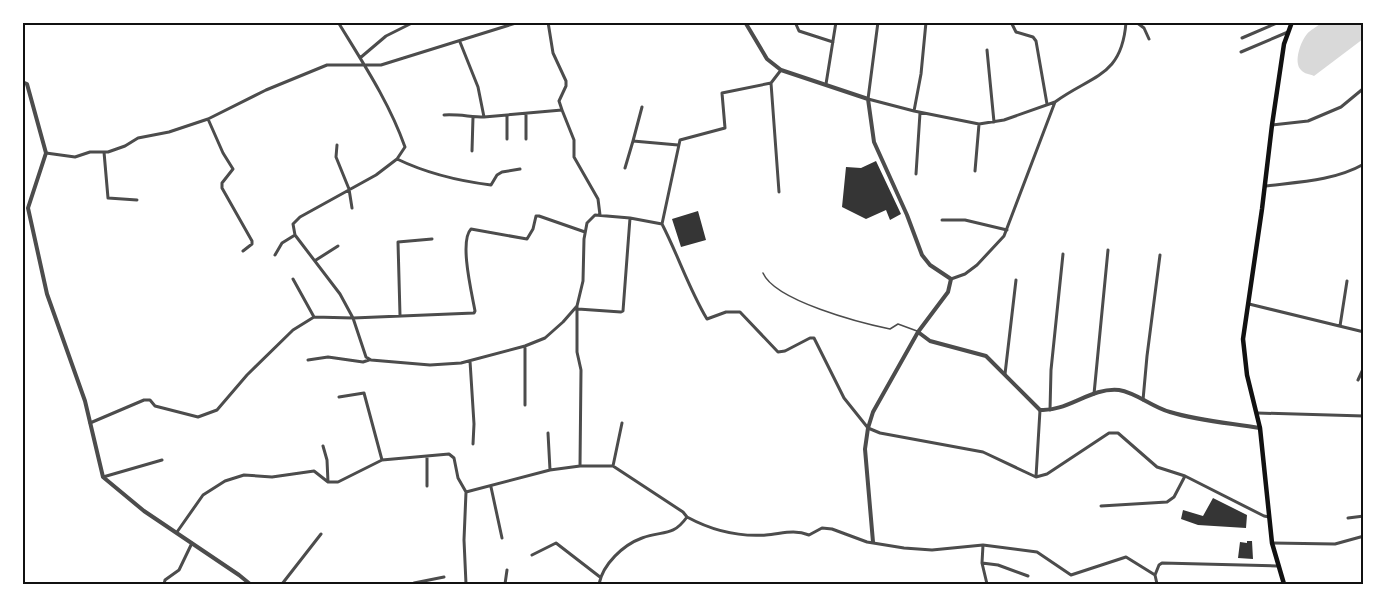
<svg xmlns="http://www.w3.org/2000/svg" width="1386" height="607" viewBox="0 0 1386 607" font-family="Overpass,sans-serif">
<rect width="100%" height="100%" fill="#fff"/>
<!-- water -->
<path fill="#d9d9d9" d="M1322,22L1363,23V39L1314,76C1310,74 1304,74 1301,70C1293,62 1301,41 1307,34C1310,30 1317,27 1322,22Z"/>
<!-- building -->
<path fill="#353535" d="M876,161L901,214L890,220L886,210L866,219L842,207L846,167L861,168Z
M698,211L706,240L681,247L672,219Z
M1213,498L1247,515L1246,528L1198,525L1181,519L1183,510L1203,516Z
M1247,541H1252L1253,559L1238,558L1240,542L1247,543Z"/>
<g fill="none" stroke-linecap="round" stroke-linejoin="round">
<!-- service -->
<path stroke="#4c4c4c" stroke-width="1.5" d="M763,273C775,301 861,323 890,329L898,324L917,331"/>
<!-- minor -->
<path stroke="#4c4c4c" stroke-width="3" d="M338,22C363,63 389,102 405,147L397,159L376,175L300,217L293,224L295,235L340,294L353,318L366,357L371,360L430,365L461,363L525,346L545,338L563,322L577,306
M795,22L799,31L833,42
M878,22L868,99L914,111L979,124L1004,120L1055,102
M1011,22L1016,32L1033,37L1036,41L1047,104
M1136,22L1144,28L1149,39
M1285,22L1291,24
M1242,38L1279,22
M460,42L478,87L484,117
M987,50L994,122
M1241,52L1288,32
M360,58L386,36L414,22
M771,83L779,192
M826,84L836,22
M642,107L633,141L678,145
M562,110L574,140V157L598,199L600,215
M914,111L921,74L926,22
M444,115C458,114 471,117 484,117L562,110L559,101L566,86V81L553,53L548,22
M208,119L223,153L233,169L222,183V188L252,241V244L243,251
M1272,125L1308,121L1341,107L1364,88
M507,139V116
M526,139V114
M337,145L336,157L349,189L352,208
M472,151L473,117
M104,152L108,198L137,200
M46,153L75,157L90,152H108L125,146L138,138L169,132L208,119L266,90L327,65H381L519,22
M397,159C426,173 459,181 491,185L497,175L502,172L520,169
M625,168L633,141
M975,171L979,124
M916,174L920,113
M1265,186C1298,182 1334,181 1364,164
M942,220H965L1007,230
M662,224L680,140L725,128L722,93L771,83L781,70
M275,255L282,243L295,235
M316,260L338,246
M293,279L314,317
M951,279L965,274L977,265L1004,236L1055,102C1092,75 1122,77 1126,22
M1249,304L1364,332
M578,309L621,312L623,311L630,218
M400,315L398,242L432,239
M1340,326L1347,281
M308,360L328,357L363,362L369,360
M470,361L474,424L473,444
M1005,374L1016,280
M1358,380L1364,367
M1094,394L1108,250
M339,397L364,393L382,460L449,454L454,458L458,478L466,492L550,470L580,466L581,370L577,352V306L583,281L584,239L587,223L595,215L630,218L662,224C678,255 689,289 707,319L726,312H740L778,352L785,351L810,338H814L844,398L868,428L880,433L983,452L1036,477L1047,474L1109,433H1118L1157,467L1185,476L1264,516L1269,517
M1143,400L1147,356L1160,255
M525,405V346
M1050,410L1051,370L1063,254
M1257,413L1364,416
M90,423L144,400H150L155,406L198,417L217,410L247,375L293,330L314,317L353,318L474,313L475,311C472,294 459,241 471,229L527,239L533,229L536,216H539L585,232
M548,433L550,470
M323,446L327,460L328,482
M427,456V486
M580,466H613L683,512L687,517C672,538 662,530 642,538C623,545 603,564 599,584
M613,466L622,423
M103,477L162,460
M1036,477L1040,410
M491,487L502,538
M1101,506L1167,502L1174,497L1185,476
M687,517C711,530 738,537 766,535C781,534 794,529 809,535L822,528L832,529L867,542L904,548L932,550L983,545L1037,552L1071,575L1126,557L1155,575L1159,565L1162,563L1277,566
M1348,518L1364,516
M177,532L203,495L225,481L244,475L272,477L314,471L328,482H338L382,460
M1272,543L1335,544L1364,536
M983,545L982,563L987,584
M532,555L556,543L600,577
M982,563L998,565L1028,576
M1155,575L1157,584
M414,583L444,577
M164,584L165,580L179,570L192,543
M282,584L321,534
M466,584L464,540L466,492
M505,584L507,570"/>
<!-- tertiary -->
<path stroke="#4c4c4c" stroke-width="4" d="M745,22L767,59L781,70L868,99L874,142L907,215L922,255L930,265L951,279L948,292L918,332L873,412L868,428L865,449L873,542
M22,82L27,84L46,153L28,208L47,294L85,401L103,477L144,511L239,575L250,584
M918,332L930,341L986,356L1040,410C1067,412 1091,387 1119,390C1137,393 1152,407 1170,412C1199,421 1230,423 1260,428"/>
<!-- primary -->
<path stroke="#111" stroke-width="4.5" d="M1284,584L1272,543L1260,428L1247,375L1243,339L1262,209L1272,125L1284,44L1292,22"/>
</g>
<!-- border -->
<rect width="1386" height="607" fill="none" stroke="#ffffff" stroke-width="48"/>
<rect x="24" y="24" width="1338" height="559" fill="none" stroke="#111" stroke-width="2"/>
</svg>
